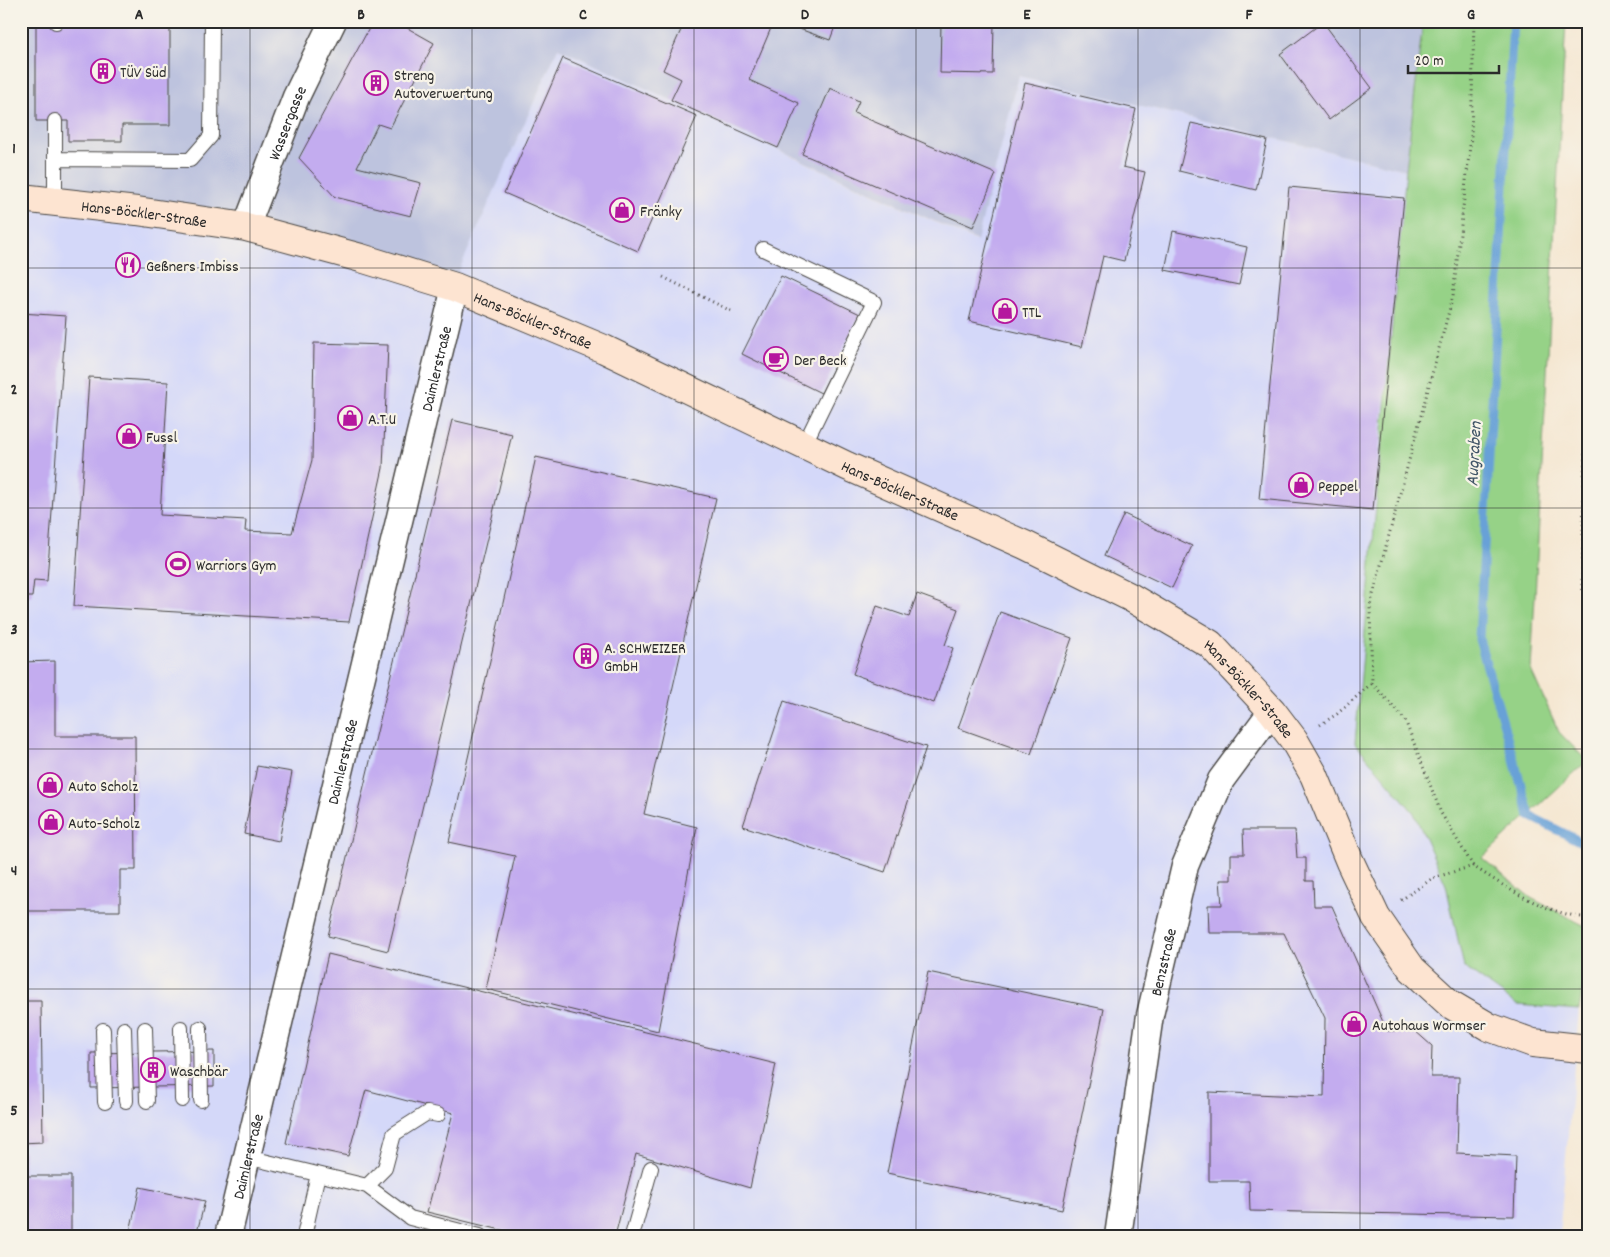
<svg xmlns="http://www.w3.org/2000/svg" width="1610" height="1257" viewBox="0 0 1610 1257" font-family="Dekko,sans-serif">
<rect width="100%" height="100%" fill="#f7f3e8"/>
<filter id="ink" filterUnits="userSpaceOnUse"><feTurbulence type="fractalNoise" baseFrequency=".02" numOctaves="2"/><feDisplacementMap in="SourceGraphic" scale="10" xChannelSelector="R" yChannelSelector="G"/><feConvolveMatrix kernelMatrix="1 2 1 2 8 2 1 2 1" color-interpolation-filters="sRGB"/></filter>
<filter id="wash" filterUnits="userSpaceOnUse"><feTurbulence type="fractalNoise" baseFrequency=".0096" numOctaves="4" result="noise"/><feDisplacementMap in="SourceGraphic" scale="20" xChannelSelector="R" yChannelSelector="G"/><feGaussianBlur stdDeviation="1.12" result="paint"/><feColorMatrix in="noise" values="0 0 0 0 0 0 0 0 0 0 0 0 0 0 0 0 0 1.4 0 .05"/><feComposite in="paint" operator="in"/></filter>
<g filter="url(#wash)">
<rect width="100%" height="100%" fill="#f5e7d2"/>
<!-- built -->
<path fill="#d4d8f9" d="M558,48L976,241L1019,76L1406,170L1355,743L1414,813L1446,885L1464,967L1517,1005L1579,1010L1559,1236H21V199L252,225L452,284Z"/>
<!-- industrial -->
<path fill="#bdc3de" d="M21,21H1423L1406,170L1019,76L977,241L558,48L453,284L252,225L21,199Z"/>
<!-- green -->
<path fill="#96d287" stroke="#607e59" d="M1423,21H1566L1531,670L1559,732L1587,761L1482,858L1531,898L1589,928V951L1579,1010L1517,1005L1464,967L1446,885L1414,813L1355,743L1406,170Z"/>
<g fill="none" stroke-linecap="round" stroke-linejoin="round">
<!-- stream -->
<path stroke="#68a1d7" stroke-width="9" d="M1513,21L1479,639L1530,816L1589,846"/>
</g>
<g id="blocks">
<!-- building -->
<path fill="#c3acef" d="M170,21V125H122V141H68V121H36V22Z
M373,21H395L434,43L390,128L378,124L357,167L421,183L411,216L335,197L299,158Z
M685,21H774L749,80L799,103L778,148L671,100L681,79L663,70Z
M793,21H837L830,40L791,26Z
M941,21H994L993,74L940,73Z
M1323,22L1372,88L1329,120L1280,54Z
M563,58L697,116L638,251L504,193Z
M1025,83L1136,109L1123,167L1145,172L1124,261L1103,256L1082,347L969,321Z
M830,88L859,101L854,113L996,174L973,227L802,154Z
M1191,123L1267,140L1256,190L1179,171Z
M1289,187L1404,198L1373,510L1259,499Z
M1173,231L1247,247L1239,285L1165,270Z
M781,276L860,314L821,393L742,354Z
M21,313L66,316L47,581L34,580L32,597H21Z
M314,343L388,345L383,468L349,622L74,606L89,377L168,382L160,515L246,520L245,531L292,533L312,460Z
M452,420L512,434L388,951L328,936Z
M536,457L716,498L644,814L697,827L658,1031L486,989L515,856L449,842Z
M1124,514L1192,546L1172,588L1104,556Z
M917,594L958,609L945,645L953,648L934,703L853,674L877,606L909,617Z
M1000,612L1072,638L1031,754L958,728Z
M55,661V736H135L136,870H120V911H21V662Z
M784,701L926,747L885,872L743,826Z
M257,766L292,772L279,841L244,834Z
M1243,830H1295L1297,858H1306V881H1313L1314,906H1332L1387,1031L1414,1030L1432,1046L1431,1077H1459L1457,1153L1516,1156L1514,1216L1250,1211L1249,1181H1209V1092L1324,1097L1325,1018L1284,933H1209L1208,905H1222L1220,880H1231V854H1244Z
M328,954L776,1064L750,1188L636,1154L615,1236H526L427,1212L453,1113L366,1090L348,1156L286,1143Z
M928,972L1104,1009L1062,1210L887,1173Z
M21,1001H41L43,1142L21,1143Z
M214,1051V1086L91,1088V1053Z
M21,1150L24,1151L23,1176H71V1236L21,1235Z
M140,1187L205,1201L196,1236H129Z"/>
</g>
</g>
<g filter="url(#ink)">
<use href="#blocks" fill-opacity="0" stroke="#494744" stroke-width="1"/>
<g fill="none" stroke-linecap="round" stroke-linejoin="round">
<defs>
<path id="lane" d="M56,22V21
M55,159L190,160L211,136L212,21
M55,202V121
M763,249L874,302L804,445
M181,1028L182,1100
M200,1028L201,1100
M124,1029L126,1101
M145,1029L147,1101
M103,1030L105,1102
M247,1157L367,1186L410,1218L480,1236
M367,1186L385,1168L394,1134L427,1113L438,1115
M304,1236L318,1174
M632,1236L651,1168"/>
<g id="street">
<path id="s1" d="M246,227L296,97L333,21"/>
<path id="s2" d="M228,1236L455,287"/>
<path id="s3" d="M1118,1236L1150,1015L1185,866L1221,780L1272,711"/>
</g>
<g id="secondary">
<path id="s4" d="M21,198L137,211L246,227L361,258L455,287L604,349L847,466L1025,545L1130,597L1210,644L1272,711L1294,740L1314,775L1350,862L1376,917L1412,969L1450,1004L1489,1027L1533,1043L1589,1049"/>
</g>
</defs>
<!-- lane casing -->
<use href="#lane" stroke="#494744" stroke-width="16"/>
<!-- street casing -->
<use href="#street" stroke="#494744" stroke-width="29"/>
<!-- secondary casing -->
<use href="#secondary" stroke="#494744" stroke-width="30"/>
<!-- path -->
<path stroke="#494744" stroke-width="3" stroke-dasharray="1 4" stroke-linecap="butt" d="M1589,244L1582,586L1589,623
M663,277L733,312
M1320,725L1337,714L1372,683
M1473,866L1441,813L1405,720L1372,683L1370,606L1453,296L1471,137L1474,21
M1401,900L1433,878L1473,866C1508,889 1546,914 1589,918"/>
<!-- lane -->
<use href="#lane" stroke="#fff" stroke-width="14"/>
<!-- street -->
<use href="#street" stroke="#fff" stroke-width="26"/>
<!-- secondary -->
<use href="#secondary" stroke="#fde4d1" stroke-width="28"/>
</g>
</g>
<!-- grid -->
<path fill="none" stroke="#2b2b2b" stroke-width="1" stroke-opacity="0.55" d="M250,21V1236M472,21V1236M694,21V1236M916,21V1236M1138,21V1236M1360,21V1236M21,268H1589M21,508H1589M21,749H1589M21,989H1589"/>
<!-- icons -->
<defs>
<symbol id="building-ring" viewBox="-11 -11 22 22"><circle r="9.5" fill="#f7f3e8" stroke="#b5179e" stroke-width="1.5"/><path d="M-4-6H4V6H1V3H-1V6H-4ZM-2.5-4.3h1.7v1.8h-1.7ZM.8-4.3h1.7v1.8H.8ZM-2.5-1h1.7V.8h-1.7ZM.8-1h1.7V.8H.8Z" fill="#b5179e"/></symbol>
<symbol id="shop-ring" viewBox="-11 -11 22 22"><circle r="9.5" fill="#f7f3e8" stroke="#b5179e" stroke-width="1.5"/><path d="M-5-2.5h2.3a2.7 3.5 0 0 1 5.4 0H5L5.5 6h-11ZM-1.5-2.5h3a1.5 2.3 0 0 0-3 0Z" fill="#b5179e"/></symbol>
<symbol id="restaurant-ring" viewBox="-11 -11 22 22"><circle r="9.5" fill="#f7f3e8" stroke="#b5179e" stroke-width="1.5"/><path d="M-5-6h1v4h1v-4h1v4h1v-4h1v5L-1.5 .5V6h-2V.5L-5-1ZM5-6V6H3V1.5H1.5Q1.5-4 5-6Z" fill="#b5179e"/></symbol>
<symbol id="cafe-ring" viewBox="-11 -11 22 22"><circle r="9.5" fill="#f7f3e8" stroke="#b5179e" stroke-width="1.5"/><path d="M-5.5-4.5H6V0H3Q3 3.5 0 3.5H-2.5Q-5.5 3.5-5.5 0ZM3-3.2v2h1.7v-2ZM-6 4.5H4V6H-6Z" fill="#b5179e"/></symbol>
<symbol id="stadium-ring" viewBox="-11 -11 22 22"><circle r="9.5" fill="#f7f3e8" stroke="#b5179e" stroke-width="1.5"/><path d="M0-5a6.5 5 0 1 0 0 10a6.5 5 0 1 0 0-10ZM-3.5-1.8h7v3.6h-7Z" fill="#b5179e"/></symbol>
</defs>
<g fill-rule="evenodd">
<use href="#building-ring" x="89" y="57" width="28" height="28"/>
<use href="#building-ring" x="362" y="69" width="28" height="28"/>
<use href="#shop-ring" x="608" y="196" width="28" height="28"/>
<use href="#restaurant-ring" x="114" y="251" width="28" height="28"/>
<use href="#shop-ring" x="991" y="297" width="28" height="28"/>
<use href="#cafe-ring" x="762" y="345" width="28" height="28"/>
<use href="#shop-ring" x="336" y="404" width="28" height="28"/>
<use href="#shop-ring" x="115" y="422" width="28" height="28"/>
<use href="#shop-ring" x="1287" y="471" width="28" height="28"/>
<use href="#stadium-ring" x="164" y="550" width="28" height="28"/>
<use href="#building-ring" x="572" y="642" width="28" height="28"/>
<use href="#shop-ring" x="36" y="771" width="28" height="28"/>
<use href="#shop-ring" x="37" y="808" width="28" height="28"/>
<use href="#shop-ring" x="1340" y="1010" width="28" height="28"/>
<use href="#building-ring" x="139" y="1056" width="28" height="28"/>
</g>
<g text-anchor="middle" stroke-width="4.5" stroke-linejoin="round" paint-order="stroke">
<!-- poi labels -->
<g font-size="16" fill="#2b2b2b" stroke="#f7f3e8" text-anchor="start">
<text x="120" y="77">TÜV Süd</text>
<text x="394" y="80">Streng<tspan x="394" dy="18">Autoverwertung</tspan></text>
<text x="640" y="216">Fränky</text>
<text x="146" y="271">Geßners Imbiss</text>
<text x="1022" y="317">TTL</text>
<text x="794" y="365">Der Beck</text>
<text x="368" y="424">A.T.U</text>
<text x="146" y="442">Fussl</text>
<text x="1318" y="491">Peppel</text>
<text x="196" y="570">Warriors Gym</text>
<text x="604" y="653">A. SCHWEIZER<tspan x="604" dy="18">GmbH</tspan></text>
<text x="68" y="791">Auto Scholz</text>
<text x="68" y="828">Auto-Scholz</text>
<text x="1372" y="1030">Autohaus Wormser</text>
<text x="170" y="1076">Waschbär</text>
</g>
<!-- street labels -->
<g font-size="16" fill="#2b2b2b" stroke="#f7f3e8">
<text dy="6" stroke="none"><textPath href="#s1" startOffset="112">Wassergasse</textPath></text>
<text dy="6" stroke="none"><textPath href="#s4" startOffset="124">Hans-Böckler-Straße</textPath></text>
<text dy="6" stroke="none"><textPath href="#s4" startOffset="529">Hans-Böckler-Straße</textPath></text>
<text dy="6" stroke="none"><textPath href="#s2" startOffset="892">Daimlerstraße</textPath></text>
<text dy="6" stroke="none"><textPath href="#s4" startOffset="934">Hans-Böckler-Straße</textPath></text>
<text dy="6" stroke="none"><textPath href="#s4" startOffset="1339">Hans-Böckler-Straße</textPath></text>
<text dy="6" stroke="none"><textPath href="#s2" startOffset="488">Daimlerstraße</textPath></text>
<text dy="6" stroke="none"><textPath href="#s3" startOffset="278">Benzstraße</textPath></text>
<text dy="6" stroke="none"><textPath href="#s2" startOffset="82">Daimlerstraße</textPath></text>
</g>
<!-- water labels -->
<g font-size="18" font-style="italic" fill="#405467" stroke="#f7f3e8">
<text transform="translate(1473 454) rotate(-87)" y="6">Augraben</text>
</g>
</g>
<!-- margin -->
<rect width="1610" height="1257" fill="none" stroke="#f7f3e8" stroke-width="55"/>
<!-- scale -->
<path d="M1408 65v8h91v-8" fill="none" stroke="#2b2b2b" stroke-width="2.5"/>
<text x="1415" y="65" font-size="15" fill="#2b2b2b" stroke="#f7f3e8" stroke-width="4" paint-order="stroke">20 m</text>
<rect x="28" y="28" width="1554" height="1202" fill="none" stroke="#2b2b2b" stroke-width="2"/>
<g font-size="16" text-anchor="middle" font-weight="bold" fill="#2b2b2b">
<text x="139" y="19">A</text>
<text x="361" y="19">B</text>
<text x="583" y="19">C</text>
<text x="805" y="19">D</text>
<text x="1027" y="19">E</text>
<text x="1249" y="19">F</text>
<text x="1471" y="19">G</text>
<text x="14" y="153">1</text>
<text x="14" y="394">2</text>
<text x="14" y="634">3</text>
<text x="14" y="875">4</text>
<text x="14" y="1115">5</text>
</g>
</svg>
